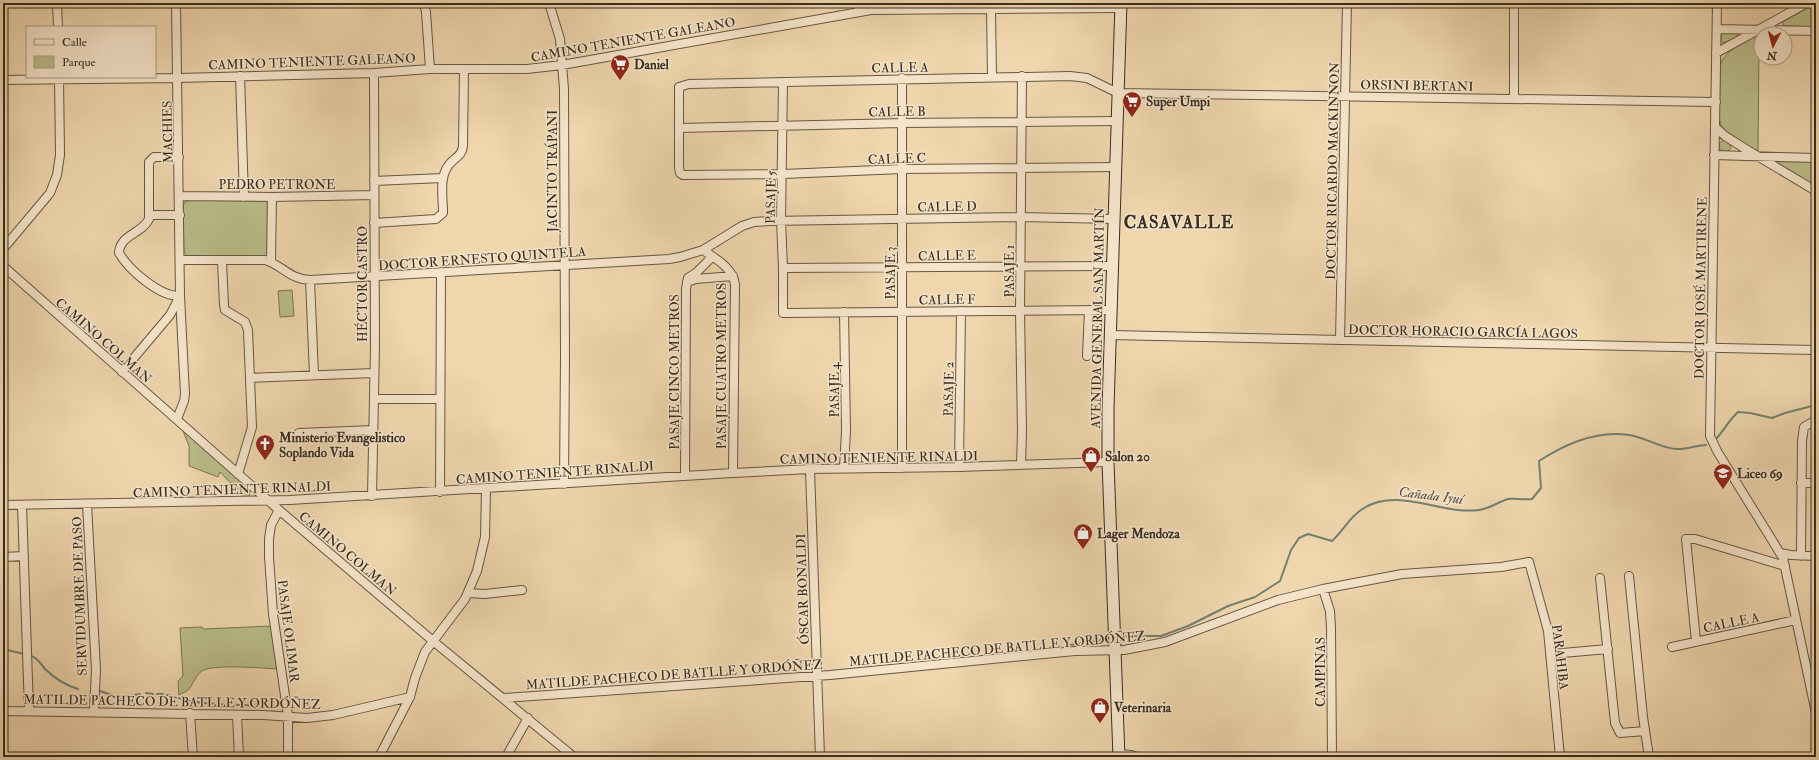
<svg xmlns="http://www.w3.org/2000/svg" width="1819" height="760" viewBox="0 0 1819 760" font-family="'IM FELL Double Pica',serif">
<rect width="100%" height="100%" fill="#efd6ad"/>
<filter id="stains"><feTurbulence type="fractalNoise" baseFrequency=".005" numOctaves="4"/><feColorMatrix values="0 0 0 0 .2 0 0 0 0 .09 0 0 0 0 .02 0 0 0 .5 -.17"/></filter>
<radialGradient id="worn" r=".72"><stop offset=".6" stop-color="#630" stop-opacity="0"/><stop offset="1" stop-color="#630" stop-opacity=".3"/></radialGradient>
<!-- green -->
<path fill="#babd89" stroke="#787554" d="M1812,4L1816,5V27L1785,26L1783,25V21L1785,19Z
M1724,33H1737V38L1723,43L1721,40V36Z
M1757,35L1759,47L1758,151C1747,146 1729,138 1722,127C1716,118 1720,77 1720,65C1726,49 1743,43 1757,35Z
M1719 146a6 6 0 1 1 12 0a6 6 0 1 1-12 0Z
M1774,159L1816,161V188L1775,161Z
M190,200L267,201L269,203L267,257L187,256L184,251L183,206L184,203Z
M292,290L294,316L280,317L278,291Z
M183,431L248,488L250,492L249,496L245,498L220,472L218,477L189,466V446Z
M272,626L277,669C262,668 212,664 202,671C195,676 194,683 189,689C187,692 182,693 179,695L178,681L183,676L180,628L202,627L203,629Z"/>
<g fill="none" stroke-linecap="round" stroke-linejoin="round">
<!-- stream -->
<path stroke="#728172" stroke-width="2" d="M1715,440C1724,431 1728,421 1738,412L1750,413L1772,418L1785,413L1816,405
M1119,636H1161L1188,626L1228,606L1255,597L1280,581L1291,550L1299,538L1308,534L1332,541C1344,530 1350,516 1364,508C1399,487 1441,515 1479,510C1489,509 1498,502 1508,499C1512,498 1525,500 1532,499L1541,488L1539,461C1565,444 1597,430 1629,435C1644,437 1661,448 1676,449C1685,450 1697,445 1706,445
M1070,645L1098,641L1108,638
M3,649L24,654
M31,656C38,658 40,663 45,669C54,678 65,685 78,689
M100,691L120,698L140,694
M146,693L153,694
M157,694H163
M167,695L177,698
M179,698C208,707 238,703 268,707"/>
<defs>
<path id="minor" d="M57,3L58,27
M176,3L180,296L185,394L184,401L177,419
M424,3L426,12L430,69
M549,3L560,39L564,89L565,355L564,484
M858,3L859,12
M1717,3L1710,436L1717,451L1783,558L1816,713
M991,8L992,77
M1717,29L1816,31
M1716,53L1807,3
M240,76L244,197
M3,80L178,78L374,73L430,69H527L562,65L871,10L1121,8
M783,82L781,220L783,268V313L1110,310
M1514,98V3
M1715,127L1725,136L1744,148L1816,191
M679,128L902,123L1116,121
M1714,155L1816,158
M179,157H154L149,162V219C142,234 120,234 119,253C129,270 160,297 180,296
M1115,167L902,169L783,174L683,175L680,173L679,167V87L689,84L1070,76L1087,78L1118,93L1716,102
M374,181L442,178
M180,196L272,197L374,195
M149,215H180
M374,223L436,219L443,213C443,197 439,179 448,166C453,158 462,157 463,146L464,70
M3,249L50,193L57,175L60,155L59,77
M703,250C716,259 732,267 735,284L733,473
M180,260H265C282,265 289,279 310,280L669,259L680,257L703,250L742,226L754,222L770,221L1021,217L1113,219
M222,261L224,305L225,310L245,322L248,330L252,427L238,474
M271,262L272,197
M3,266L279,510L433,641L574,757
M783,268L1112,266
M310,280L314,375
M687,282L696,279L733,276
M1110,335L1816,350
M1340,340L1347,3
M1087,356L1089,310
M122,372L170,315L180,296
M250,378L374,373
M374,399H440
M299,433L373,430
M1021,465L1022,431L1020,311L1022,76
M959,467L961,311
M844,468L846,431L844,312
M902,468V78
M810,469L820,757
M685,475L686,289L688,278L696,273L712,257
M1801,483H1816
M440,492L441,272
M372,496L375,346L374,73
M87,504L96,670L94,711
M3,505L290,500L733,473L810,469L959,467L1108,462
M22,505L29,710
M279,510L271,525L269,539V557L273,614L288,716V757
M1780,553L1791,555L1816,556
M1801,556L1802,441L1804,427L1816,420
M3,557L24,556
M1629,576L1643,717L1649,757
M1600,578L1615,723L1620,733L1645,731
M1323,589L1330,611L1331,628L1332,757
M468,593L485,594L522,590
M1696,641L1686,539H1695L1785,566
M1672,647L1796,620
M1551,654L1608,649
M503,698L830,675L1075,651L1124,650L1165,642L1278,600L1323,589L1402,574L1501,567L1529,562L1548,631L1560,757
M3,711L263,715L307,718L333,715L410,697
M190,713L193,757
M237,715L239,757
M1119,754L1131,755L1137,757
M379,757L410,697L415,678L425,652L465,599L477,571L485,537L486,489
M506,757L528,718"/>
<path id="secondary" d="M1119,757L1108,462V408L1121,3"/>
</defs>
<!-- minor casing -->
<use href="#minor" stroke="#655743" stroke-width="10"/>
<!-- secondary casing -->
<use href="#secondary" stroke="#372d20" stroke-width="13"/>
<!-- minor -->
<use href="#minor" stroke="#f5e4ca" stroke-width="8"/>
<!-- secondary -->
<use href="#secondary" stroke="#f5e4ca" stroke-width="11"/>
</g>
<!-- icons -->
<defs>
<symbol id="supermarket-pin" viewBox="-11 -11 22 30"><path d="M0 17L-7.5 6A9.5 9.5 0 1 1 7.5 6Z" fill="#8f2418" stroke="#f5e4ca"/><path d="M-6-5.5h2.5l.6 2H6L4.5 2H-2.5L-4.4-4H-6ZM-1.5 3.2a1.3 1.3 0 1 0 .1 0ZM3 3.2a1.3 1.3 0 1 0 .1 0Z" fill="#fff"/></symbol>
<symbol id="church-pin" viewBox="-11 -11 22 30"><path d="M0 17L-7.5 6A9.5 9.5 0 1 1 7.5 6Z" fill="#8f2418" stroke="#f5e4ca"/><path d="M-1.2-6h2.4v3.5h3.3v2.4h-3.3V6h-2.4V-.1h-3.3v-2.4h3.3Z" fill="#fff"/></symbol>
<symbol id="shop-pin" viewBox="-11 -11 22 30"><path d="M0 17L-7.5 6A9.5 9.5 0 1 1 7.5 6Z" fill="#8f2418" stroke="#f5e4ca"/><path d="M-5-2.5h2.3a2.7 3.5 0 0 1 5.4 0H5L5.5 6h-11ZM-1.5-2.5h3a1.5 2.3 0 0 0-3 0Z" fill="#fff"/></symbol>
<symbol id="school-pin" viewBox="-11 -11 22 30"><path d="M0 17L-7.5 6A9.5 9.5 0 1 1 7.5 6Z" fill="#8f2418" stroke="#f5e4ca"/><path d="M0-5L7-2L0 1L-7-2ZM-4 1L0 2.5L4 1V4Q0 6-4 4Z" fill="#fff"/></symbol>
</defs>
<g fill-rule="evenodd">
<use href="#supermarket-pin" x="609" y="53" width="22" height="30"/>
<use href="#supermarket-pin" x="1121" y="90" width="22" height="30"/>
<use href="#church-pin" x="254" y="433" width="22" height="30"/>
<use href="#shop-pin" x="1080" y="445" width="22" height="30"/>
<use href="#school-pin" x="1712" y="462" width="22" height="30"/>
<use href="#shop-pin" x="1072" y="522" width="22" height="30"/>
<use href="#shop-pin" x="1089" y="696" width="22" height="30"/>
</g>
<g text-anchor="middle" stroke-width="3" stroke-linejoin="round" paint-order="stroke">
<!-- street labels -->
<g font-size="13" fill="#372d20" stroke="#f5e4ca">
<text transform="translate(633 39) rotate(-10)" y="5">CAMINO TENIENTE GALEANO</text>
<text transform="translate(312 61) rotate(-2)" y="5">CAMINO TENIENTE GALEANO</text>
<text transform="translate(900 67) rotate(-1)" y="5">CALLE A</text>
<text transform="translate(1417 85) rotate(1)" y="5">ORSINI BERTANI</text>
<text transform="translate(897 111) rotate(-1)" y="5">CALLE B</text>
<text transform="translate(167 132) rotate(-91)" y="5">MACHIES</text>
<text transform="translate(897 158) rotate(-2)" y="5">CALLE C</text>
<text transform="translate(552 171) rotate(-90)" y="5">JACINTO TRÁPANI</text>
<text transform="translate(1332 171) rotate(-89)" y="5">DOCTOR RICARDO MACKINNON</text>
<text x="277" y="189">PEDRO PETRONE</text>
<text transform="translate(770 197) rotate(-89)" y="5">PASAJE 5</text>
<text transform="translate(947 206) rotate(-1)" y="5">CALLE D</text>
<text transform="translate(947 255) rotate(-1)" y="5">CALLE E</text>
<text transform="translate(482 258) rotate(-4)" y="5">DOCTOR ERNESTO QUINTELA</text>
<text transform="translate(1009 271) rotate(-90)" y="5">PASAJE 1</text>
<text transform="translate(890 273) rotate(-90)" y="5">PASAJE 3</text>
<text transform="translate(362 284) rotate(-90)" y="5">HÉCTOR CASTRO</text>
<text transform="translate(1700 288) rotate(-89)" y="5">DOCTOR JOSÉ MARTIRENE</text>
<text transform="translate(947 299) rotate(-1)" y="5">CALLE F</text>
<text transform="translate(1097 318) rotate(-89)" y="5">AVENIDA GENERAL SAN MARTÍN</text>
<text transform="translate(1463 331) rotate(1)" y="5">DOCTOR HORACIO GARCÍA LAGOS</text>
<text transform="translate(104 340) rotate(41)" y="5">CAMINO COLMAN</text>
<text transform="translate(721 366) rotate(-90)" y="5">PASAJE CUATRO METROS</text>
<text transform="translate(674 372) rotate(-90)" y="5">PASAJE CINCO METROS</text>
<text transform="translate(948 389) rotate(-89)" y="5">PASAJE 2</text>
<text transform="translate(834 390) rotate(-90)" y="5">PASAJE 4</text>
<text transform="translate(879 457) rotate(-1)" y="5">CAMINO TENIENTE RINALDI</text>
<text transform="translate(555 472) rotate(-4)" y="5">CAMINO TENIENTE RINALDI</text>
<text transform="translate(232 489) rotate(-2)" y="5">CAMINO TENIENTE RINALDI</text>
<text transform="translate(348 553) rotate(40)" y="5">CAMINO COLMAN</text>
<text transform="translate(802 589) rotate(-92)" y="5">ÓSCAR BONALDI</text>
<text transform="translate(79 596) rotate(-92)" y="5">SERVIDUMBRE DE PASO</text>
<text transform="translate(1731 622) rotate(-12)" y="5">CALLE A</text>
<text transform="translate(289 631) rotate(83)" y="5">PASAJE OLIMAR</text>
<text transform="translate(997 648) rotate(-5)" y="5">MATILDE PACHECO DE BATLLE Y ORDÓÑEZ</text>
<text transform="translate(1561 657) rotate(83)" y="5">PARAHIBA</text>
<text transform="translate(1320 672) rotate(-90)" y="5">CAMPINAS</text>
<text transform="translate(674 674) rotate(-4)" y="5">MATILDE PACHECO DE BATLLE Y ORDÓÑEZ</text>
<text transform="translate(172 701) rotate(1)" y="5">MATILDE PACHECO DE BATLLE Y ORDÓÑEZ</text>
</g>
<!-- poi labels -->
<g font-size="13" font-weight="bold" fill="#372d20" stroke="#f5e4ca" text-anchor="start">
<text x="634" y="69">Daniel</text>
<text x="1146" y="106">Super Umpi</text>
<text x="279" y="442">Ministerio Evangelistico<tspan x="279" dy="15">Soplando Vida</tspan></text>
<text x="1105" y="461">Salon 20</text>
<text x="1737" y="478">Liceo 69</text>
<text x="1097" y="538">Lager Mendoza</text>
<text x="1114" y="712">Veterinaria</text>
</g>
<!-- water labels -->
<g font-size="14" font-style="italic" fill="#505042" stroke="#f5e4ca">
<text transform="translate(1431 495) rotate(7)" y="5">Cañada Iyuí</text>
</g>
<!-- district labels -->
<g font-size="17" font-weight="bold" letter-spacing="1" fill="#372d20" stroke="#f5e4ca">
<text x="1179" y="228">CASAVALLE</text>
</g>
</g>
<!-- margin -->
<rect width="1819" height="760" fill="none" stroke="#efd6ad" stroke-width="16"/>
<rect x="4" y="4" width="1811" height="752" fill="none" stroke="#372d20" stroke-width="2"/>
<rect x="8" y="8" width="1803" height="744" fill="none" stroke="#372d20"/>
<!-- legend -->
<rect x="26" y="26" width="130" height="52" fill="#f5e4ca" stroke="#a99b86"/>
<rect x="34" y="39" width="20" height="6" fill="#f5e4ca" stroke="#a99b86"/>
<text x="62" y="46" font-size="12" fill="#372d20">Calle</text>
<rect x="34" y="56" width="20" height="12" fill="#babd89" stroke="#a99b86"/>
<text x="62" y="66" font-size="12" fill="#372d20">Parque</text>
<!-- north arrow -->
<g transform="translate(1773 46) rotate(186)"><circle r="19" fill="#f5e4ca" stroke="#a99b86"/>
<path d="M0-3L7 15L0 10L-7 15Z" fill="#8f2418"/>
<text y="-6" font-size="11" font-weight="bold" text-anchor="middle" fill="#372d20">N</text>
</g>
<rect width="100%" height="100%" filter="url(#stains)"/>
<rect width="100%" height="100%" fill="url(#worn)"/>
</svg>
